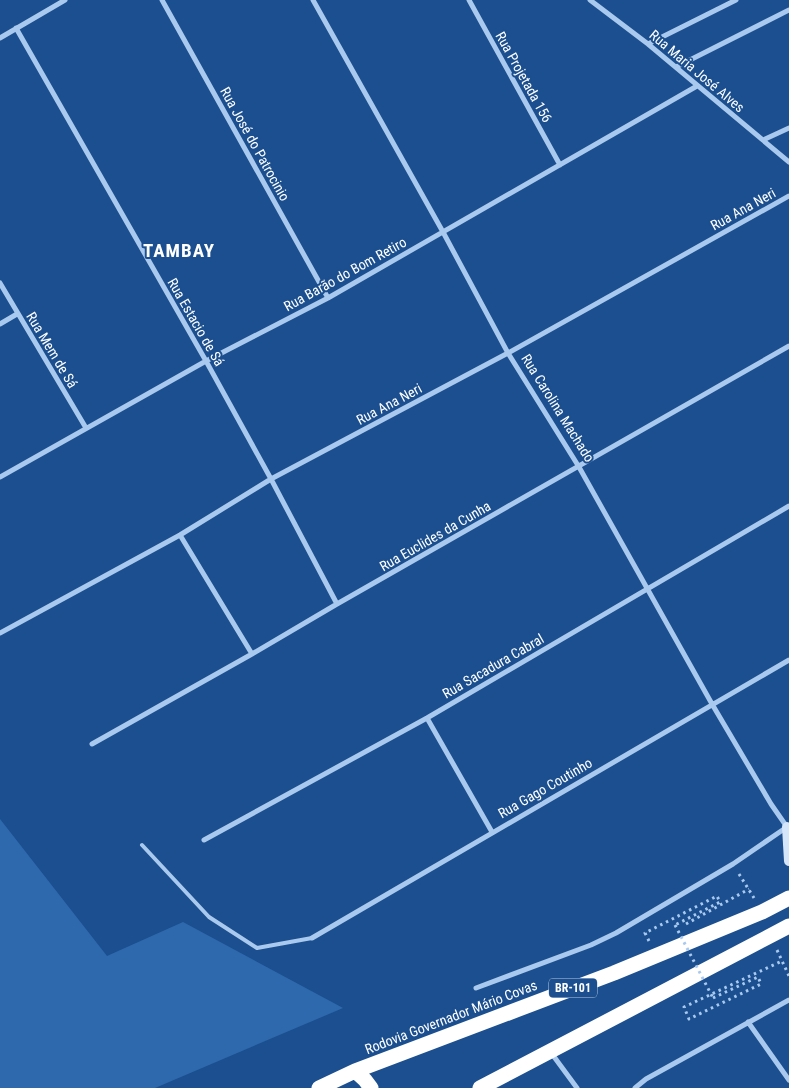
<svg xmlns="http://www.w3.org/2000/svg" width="789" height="1088" viewBox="0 0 789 1088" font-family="'Roboto Condensed',sans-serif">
<rect width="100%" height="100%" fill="#1b4f8f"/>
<!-- green -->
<path fill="#2e69ad" d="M0,819L107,956L183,922L343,1008L155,1088H0Z"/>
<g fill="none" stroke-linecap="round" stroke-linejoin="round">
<!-- path -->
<path stroke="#a9c9ee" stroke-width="3" stroke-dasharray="2.5 4" stroke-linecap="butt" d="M739,874L754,898
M686,924L749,889
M649,941L645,933L717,896L720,902L675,925
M777,950L789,976
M713,998L758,977L761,984L689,1019L684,1007L782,961"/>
<!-- lane -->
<path stroke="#a9c9ee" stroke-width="4" d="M142,845L209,917L257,948L312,938"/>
<!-- street -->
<path stroke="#a9c9ee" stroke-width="5" d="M162,0L328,298
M313,0L443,232L508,353L579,467L712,704L771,804L787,827L733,864L616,933L591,945L476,988
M469,0L560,165
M590,0L648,44L789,162
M16,28L206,361L271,479L337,604
M0,38L65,0
M648,44L736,0
M676,67L789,10
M763,140L789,128
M0,283L86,428
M0,324L17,314
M0,477L206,361L328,298L697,86
M180,535L252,654
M0,633L180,535L271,479L508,353L789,196
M427,718L492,832
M92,744L252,654L337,604L789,346
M204,840L427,718L789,506
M312,938L789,660
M748,1022L789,1080
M552,1054L577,1088
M635,1088L646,1079L789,1000"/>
<!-- secondary -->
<path stroke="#d6e6fa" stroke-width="10" d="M787,827L789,861"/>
<!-- highway -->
<path stroke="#fff" stroke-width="15" d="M355,1071L365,1080L371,1088
M319,1088L355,1071L614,973L762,912L789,898
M480,1088L789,926"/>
<!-- path-bridge -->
<path stroke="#a9c9ee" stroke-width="3" stroke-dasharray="2.5 4" stroke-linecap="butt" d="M675,925L713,998"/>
</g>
<g text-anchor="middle" stroke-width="4" stroke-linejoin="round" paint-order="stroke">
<!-- shield labels -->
<rect fill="#1b4f8f" stroke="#bbcadd" stroke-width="1" x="549" y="978.5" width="48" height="19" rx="4"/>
<g font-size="12" font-weight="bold" fill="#fff">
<text x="573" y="992">BR-101</text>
</g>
<!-- street labels -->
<g font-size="14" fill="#fff" stroke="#1b4f8f">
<text transform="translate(697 71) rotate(40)" y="5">Rua Maria José Alves</text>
<text transform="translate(524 77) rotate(61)" y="5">Rua Projetada 156</text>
<text transform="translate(255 144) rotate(61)" y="5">Rua José do Patrocinio</text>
<text transform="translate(743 209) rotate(-29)" y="5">Rua Ana Neri</text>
<text transform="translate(345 274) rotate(-29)" y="5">Rua Barão do Bom Retiro</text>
<text transform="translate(196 322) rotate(60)" y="5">Rua Estacio de Sá</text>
<text transform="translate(52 350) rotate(59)" y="5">Rua Mem de Sá</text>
<text transform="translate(389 404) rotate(-28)" y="5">Rua Ana Neri</text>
<text transform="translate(558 408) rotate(58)" y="5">Rua Carolina Machado</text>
<text transform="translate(435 536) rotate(-30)" y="5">Rua Euclides da Cunha</text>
<text transform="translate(493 666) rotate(-30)" y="5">Rua Sacadura Cabral</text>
<text transform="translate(545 788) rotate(-30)" y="5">Rua Gago Coutinho</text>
<text transform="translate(451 1017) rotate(-21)" y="5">Rodovia Governador Mário Covas</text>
</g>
<!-- district labels -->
<g font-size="19" font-weight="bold" letter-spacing="1" fill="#fff" stroke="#1b4f8f">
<text x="179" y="257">TAMBAY</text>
</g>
</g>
</svg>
